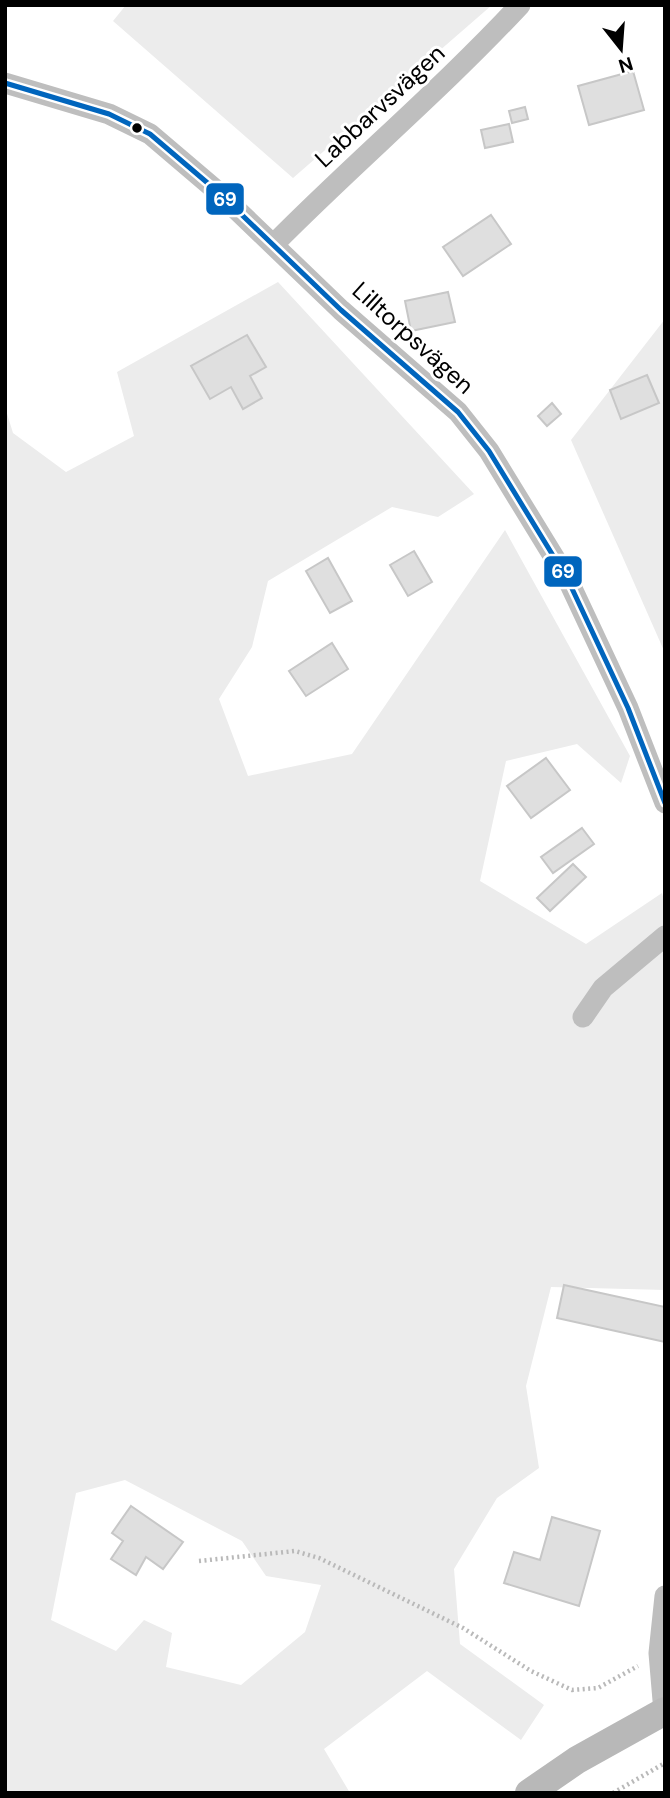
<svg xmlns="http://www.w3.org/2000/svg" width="670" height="1798" viewBox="0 0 670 1798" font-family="'DM Sans',sans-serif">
<rect width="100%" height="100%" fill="#fff"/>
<!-- green -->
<path fill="#ececec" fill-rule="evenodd" d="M126,5H492L293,178L113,21Z
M278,282L474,494L438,517L392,507L268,581L252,647L219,699L248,776L352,754L505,530L630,756L621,783L577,744L506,761L480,881L586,944L662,893L665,904V1290L551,1287L526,1386L539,1468L497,1498L454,1569L460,1644L544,1705L521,1740L427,1671L324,1749L350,1793H5V407L13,433L66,472L134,436L117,372ZM125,1480L242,1541L266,1576L321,1585L305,1632L241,1685L166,1667L172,1633L144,1620L116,1651L51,1620L76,1493Z
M665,319V653L571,440Z"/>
<!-- building -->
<path fill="#dfdfdf" stroke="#c7c7c7" stroke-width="2" d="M633,71L644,110L589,125L578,86Z
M525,107L528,119L512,123L509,111Z
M509,124L513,142L485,148L481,130Z
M491,215L511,244L463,276L443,247Z
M448,292L455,322L411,331L405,301Z
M247,335L266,367L250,376L262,398L243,409L231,387L210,399L191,366Z
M647,375L659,403L621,419L610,390Z
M552,403L561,414L547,426L538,416Z
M414,551L432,582L408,596L390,565Z
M328,558L352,601L330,613L306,571Z
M332,643L348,669L306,696L289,671Z
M546,758L570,790L531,818L507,786Z
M582,828L594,844L553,873L541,857Z
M573,864L586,877L550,911L537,898Z
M564,1285L665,1307V1342L557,1318Z
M131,1506L183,1542L163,1569L146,1557L136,1575L111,1559L123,1541L112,1533Z
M552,1517L600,1531L579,1606L504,1583L514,1552L540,1560Z"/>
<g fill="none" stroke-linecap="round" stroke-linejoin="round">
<!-- path -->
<path stroke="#b9b9b9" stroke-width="4.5" stroke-dasharray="2 3.5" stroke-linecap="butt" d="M199,1561L295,1551L319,1558L463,1628L531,1671L572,1690L598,1688L638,1666
M613,1793L665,1763"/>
<!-- minor -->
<path stroke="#bebebe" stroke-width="21" d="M5,83L109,114L150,134L217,191L341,310L458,412L489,451L568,580L628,708L665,803
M274,244C354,163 442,89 520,5
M583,1017L603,988L665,936
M664,1712L659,1653L665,1596"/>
<!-- secondary -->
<path stroke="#b8b8b8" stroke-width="28" d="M529,1793L577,1760L665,1711"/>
<defs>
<path id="bus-1" d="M5,83L109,114L150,134L217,191L341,310L458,412L489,451L568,580L628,708L665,803"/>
</defs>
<!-- bus-1 casing -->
<use href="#bus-1" stroke="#fff" stroke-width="10"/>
<!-- bus-1 -->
<use href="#bus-1" stroke="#0065bd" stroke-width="5"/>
</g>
<!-- markers -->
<circle fill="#000" stroke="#fff" stroke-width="2.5" cx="137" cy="128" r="6"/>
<g text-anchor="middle" stroke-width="6" stroke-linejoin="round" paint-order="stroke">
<!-- street labels -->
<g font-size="24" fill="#000" stroke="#fff">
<text transform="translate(380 106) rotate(-43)" y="8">Labbarvsvägen</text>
<text transform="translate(413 338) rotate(42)" y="8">Lilltorpsvägen</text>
</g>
</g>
<g stroke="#fff" stroke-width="2.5">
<rect x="205" y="182" width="40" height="34" rx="7" fill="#0065bd"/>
<rect x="543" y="555" width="40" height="33" rx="7" fill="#0065bd"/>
</g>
<g font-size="19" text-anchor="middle" font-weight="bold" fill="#fff">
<text x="225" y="206">69</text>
<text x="563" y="578">69</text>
</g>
<!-- border -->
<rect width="670" height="1798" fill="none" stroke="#000000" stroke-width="14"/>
<!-- north arrow -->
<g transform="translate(621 49) rotate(163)" stroke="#ffffff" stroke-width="5" paint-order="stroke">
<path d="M0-5L12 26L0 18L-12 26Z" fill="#000000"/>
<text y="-10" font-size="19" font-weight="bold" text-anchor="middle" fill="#000000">N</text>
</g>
</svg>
